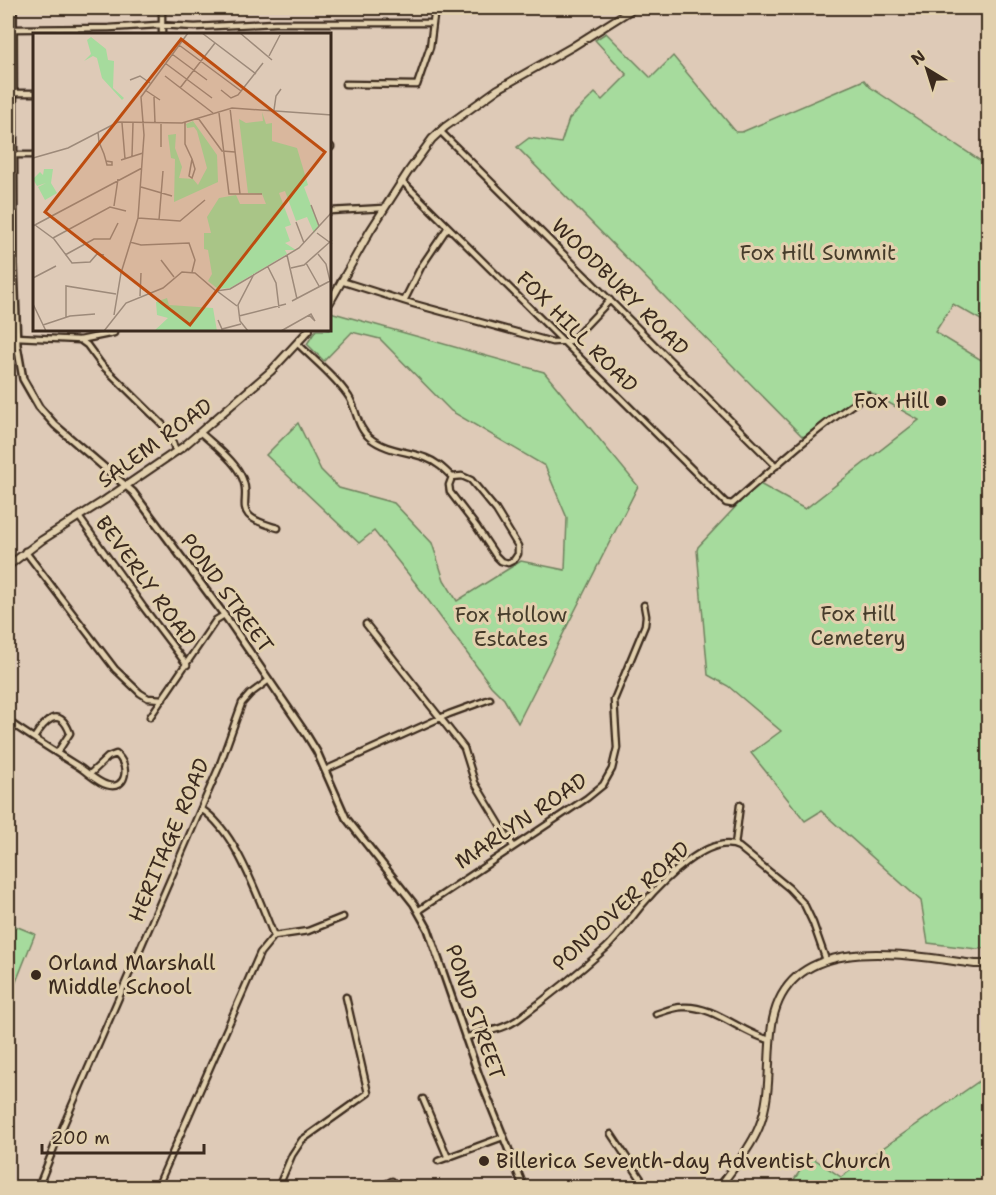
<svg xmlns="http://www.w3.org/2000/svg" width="996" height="1195" viewBox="0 0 996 1195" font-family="'Shantell Sans',sans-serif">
<rect width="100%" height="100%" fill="#decab7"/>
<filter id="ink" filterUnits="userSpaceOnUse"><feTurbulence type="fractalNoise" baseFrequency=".0167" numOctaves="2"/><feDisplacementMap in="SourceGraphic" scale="12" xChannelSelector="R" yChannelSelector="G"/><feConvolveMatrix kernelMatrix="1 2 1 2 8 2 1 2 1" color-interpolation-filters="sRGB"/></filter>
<g filter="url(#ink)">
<!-- green -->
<path fill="#a6db9d" stroke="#70825e" stroke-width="1.5" d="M606,33L651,78L673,56L736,132H742L864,80L870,87L988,166V324L953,304L935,332L988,364V948L977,949L928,943L921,901L821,811L805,821L751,753L781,731L728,686L708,675L697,550L698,547L758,483L805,509L919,420L868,391L803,437L517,147L529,138L561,143L569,119L595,93L602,100L627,75L595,40Z
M330,312L544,372L638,486L518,723L504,699L491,686L417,585L374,531L359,543L266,455L298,423L321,470L339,488L394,503L432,543L444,580L457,601L521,561L565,570L567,518L545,466L451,411L380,339L352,332L324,361L307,344L316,330H330Z
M8,923L35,934L8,1002Z
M988,1075V1187H789L810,1156L841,1177Z"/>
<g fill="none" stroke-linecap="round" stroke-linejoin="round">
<defs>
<path id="minor" d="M13,29L109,28L158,25L195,27L275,23H432
M162,34V8
M345,84L417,85L430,47L435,8
M13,93H34
M440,131L776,466
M330,147H331
M15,155H34
M402,181L726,503L732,504C776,466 818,426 867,395
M330,211L384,208
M341,281L414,304L552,342L570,341L576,336L610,300
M404,301L421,267L448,227
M16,337L80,340L114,333
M80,340L87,345L101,364L164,426L169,432L176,452
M297,343C314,360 336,377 349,397C357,410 357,428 370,438C386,451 407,451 426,458C437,462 444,469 452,477
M201,433C213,444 229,456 238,470C259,502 222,513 278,528
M462,476L471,480L496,510L518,546V554L514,560L508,563L501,561L496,556L476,526L450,492L449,485L452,477Z
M79,517L144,608L187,665
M25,551L115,669L140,693L148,698L163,699
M366,624L464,748L475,783L513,846
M150,717L216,620L224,615
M8,721C31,737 55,752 79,767C87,772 98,783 107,785C126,791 131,766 116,754L108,757L90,774
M34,738C44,722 59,704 70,733L57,753
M325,770L449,714L490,699
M201,809C235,829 259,900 274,936
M735,845L740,805
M419,910L587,798L603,785L612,769L617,748L614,700L645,625L646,616L644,605
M656,1014C665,1011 674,1007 683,1007C714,1005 741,1033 770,1040
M465,1038C483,1031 501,1031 517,1020C547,998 578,973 606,948C620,935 630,919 642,905C660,884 709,832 739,847L789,888L804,904L813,923L826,960
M423,1099L448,1158
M611,1134L647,1188
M438,1161L503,1137
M38,1188L57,1140L219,767L242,703L250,694L269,680
M157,1188L260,953L274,936L308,931L343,917
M278,1188L292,1155L302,1140L368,1093L346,997
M378,1188L392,1181"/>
<path id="tertiary" d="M13,8L14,264L17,345L23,379L39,407L55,425L133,492L228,620L306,734L317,752L346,818L414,904L428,929L479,1076L524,1188"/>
<path id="secondary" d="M330,302L370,231L408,172L432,139L445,127L498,89L572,47L634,8
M8,566L42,540L105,500L184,446L271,371L309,330
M719,1188C733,1168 750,1149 759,1127C773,1093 766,1054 773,1019C792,929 910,956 975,964H988"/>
</defs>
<!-- minor casing -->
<use href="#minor" stroke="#3b2a1e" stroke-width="9"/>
<!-- tertiary casing -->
<use href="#tertiary" stroke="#3b2a1e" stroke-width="10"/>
<!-- secondary casing -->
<use href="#secondary" stroke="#3b2a1e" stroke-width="10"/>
<!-- minor -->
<use href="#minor" stroke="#e2d0ae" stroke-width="4.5"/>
<!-- tertiary -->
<use href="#tertiary" stroke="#e2d0ae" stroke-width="5"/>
<!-- secondary -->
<use href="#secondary" stroke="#e2d0ae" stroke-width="6"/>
</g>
</g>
<!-- markers -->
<g fill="#3b2a1e" stroke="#e2d0ae" stroke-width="2">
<circle cx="941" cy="401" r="6"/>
<circle cx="36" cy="975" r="6"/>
<circle cx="484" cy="1161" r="6"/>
</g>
<g text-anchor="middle" stroke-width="6" stroke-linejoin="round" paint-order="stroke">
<!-- park labels -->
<g font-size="21" fill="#463c2b" stroke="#e2d0ae">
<text x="818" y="260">Fox Hill Summit</text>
<text x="858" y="621">Fox Hill<tspan x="858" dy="24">Cemetery</tspan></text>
<text x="511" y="622">Fox Hollow<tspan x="511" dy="24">Estates</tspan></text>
</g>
<!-- street labels -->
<g font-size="21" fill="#3b2a1e" stroke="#e2d0ae">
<text transform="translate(620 287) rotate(45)" y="7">WOODBURY ROAD</text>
<text transform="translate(577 332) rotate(45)" y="7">FOX HILL ROAD</text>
<text transform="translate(155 443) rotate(-36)" y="7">SALEM ROAD</text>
<text transform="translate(146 581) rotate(54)" y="7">BEVERLY ROAD</text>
<text transform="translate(227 593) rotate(54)" y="7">POND STREET</text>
<text transform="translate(521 821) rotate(-34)" y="7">MARLYN ROAD</text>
<text transform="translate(169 840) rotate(-67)" y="7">HERITAGE ROAD</text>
<text transform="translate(621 906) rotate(-43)" y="7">PONDOVER ROAD</text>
<text transform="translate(475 1012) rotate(71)" y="7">POND STREET</text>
</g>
<!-- poi labels -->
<g font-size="21" fill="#3b2a1e" stroke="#e2d0ae" text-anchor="start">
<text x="929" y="408" text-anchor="end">Fox Hill</text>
<text x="48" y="970">Orland Marshall<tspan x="48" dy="24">Middle School</tspan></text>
<text x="496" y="1168">Billerica Seventh-day Adventist Church</text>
</g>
</g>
<!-- overview -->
<g transform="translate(33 33)">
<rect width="298" height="298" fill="#decab7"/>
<path d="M58,4L73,16L75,27L81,28L80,55L91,65L89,67L69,45L64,25L60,23L51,28L58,21L54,7ZM229,79L233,91L239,90V108L264,115L275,152L271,154L286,194L281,200L274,184L263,188L252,158L246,160L258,192L252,194L257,208L252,210L263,217H252L254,221L197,255L185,256L175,248L179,241L175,217L171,216V200H178L174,184L186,165L203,162L207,171H233L229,161L215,160L206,86L213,90L230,88ZM160,88L184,122L185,149L141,169L142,126L138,125L135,102L143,101L142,115L149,134L146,145L160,146L165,152L174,135L164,98L161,94L154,95L153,91ZM11,136H20L18,150L24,160L12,167L5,154L13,150L4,153L0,146L7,139L10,142ZM134,265L136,272L180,275L184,298H121L135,285L124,282L123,269Z" fill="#a6db9d"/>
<path fill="none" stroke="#9d8a7a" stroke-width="1.5" d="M169,0L223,41M207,0L239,27M146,12L208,58M139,21L174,47M236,23L247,2M132,30L179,65M132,43L180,80M97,47L107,43L117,50M147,55L182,10M112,57L127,67M188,57L198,65L205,62L230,30M121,64L122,90M197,75L207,161M241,77L243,63L248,56M186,80L196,161H229M165,85L189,118L202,119M152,89V111L159,126M89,90L92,126M128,91V114M65,99L66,109L71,121L73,128L74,132H79V129L73,128M99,123L100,90M0,125L35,115L85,89L149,90L199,75L299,82M159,126L162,136L159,145L156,143ZM88,127L110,120M108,154L139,163M278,172L286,193M81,173L85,146M105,185L147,188L172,167M126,187L130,138M263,189L271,210M2,192L21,206L39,230L57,229L64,221L71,222M0,193L109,135M284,200L299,211M20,205L77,174L93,178M97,209L108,212L156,210L162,227L159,239M32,222L61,206H77L85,190M254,222L264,266M128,227L141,244M273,230L286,253M235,234L243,250L246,275M258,235L271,232L299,207M0,245L23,233M184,258L204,273M107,263L108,240M259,268L297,248L293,231L285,221M0,271L13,298M81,282L88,240L105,185L111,102L108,64L155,0M206,283L253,271M33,284V253L83,261M185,287L189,296L208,291M10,292L37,283L62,281M71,298L93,270L130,255L149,239L162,240L183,258L197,256L266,215L299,179M215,298L207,288L205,272L221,241M248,298L278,281L282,288L276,282"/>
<path fill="#bd4d10" fill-opacity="0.15" stroke="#bd4d10" stroke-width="3" d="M148,6L292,119L157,292L12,179Z"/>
<rect width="298" height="298" fill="none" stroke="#3b2a1e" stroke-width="3"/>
</g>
<!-- margin -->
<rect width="996" height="1195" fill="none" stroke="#e2d0ae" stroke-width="30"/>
<rect x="15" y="15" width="966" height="1165" fill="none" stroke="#3b2a1e" stroke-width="2" filter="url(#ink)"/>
<!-- north arrow -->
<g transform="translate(927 69) rotate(322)" stroke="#e2d0ae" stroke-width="4.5" paint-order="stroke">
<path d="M0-4.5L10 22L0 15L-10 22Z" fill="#3b2a1e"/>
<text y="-9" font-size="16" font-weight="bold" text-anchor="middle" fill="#3b2a1e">N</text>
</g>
<!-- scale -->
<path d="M42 1144v9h162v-9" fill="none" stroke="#3b2a1e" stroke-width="3"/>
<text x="51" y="1144" font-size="18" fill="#3b2a1e" stroke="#e2d0ae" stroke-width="4.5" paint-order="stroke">200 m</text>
</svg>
